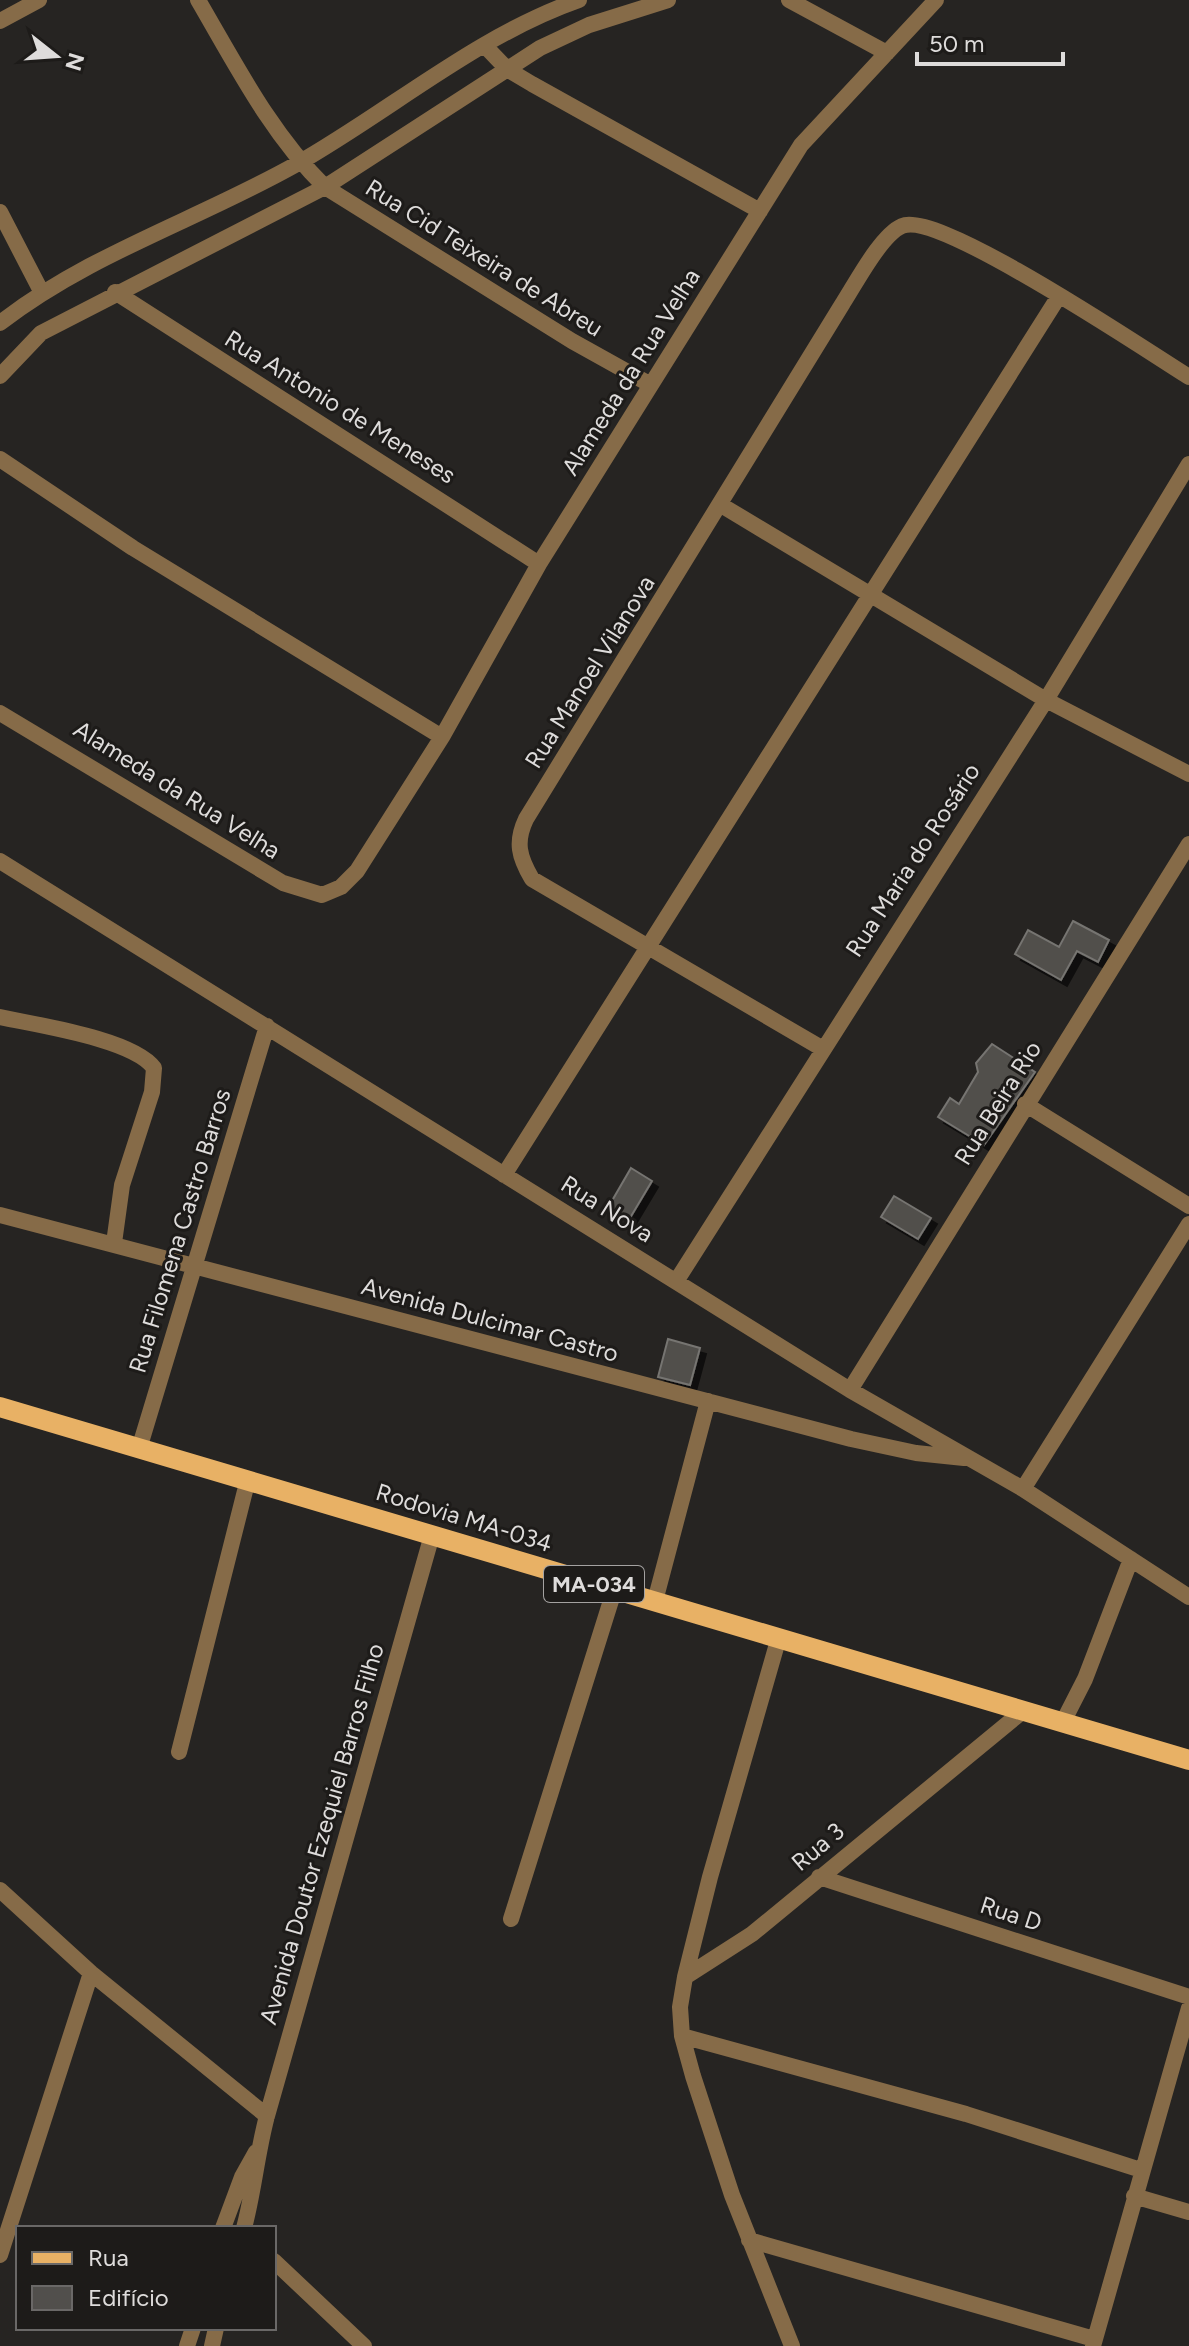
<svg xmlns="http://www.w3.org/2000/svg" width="1189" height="2346" viewBox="0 0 1189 2346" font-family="Figtree,sans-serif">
<defs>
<filter id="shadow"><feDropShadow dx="6" dy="6" stdDeviation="0" flood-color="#0009"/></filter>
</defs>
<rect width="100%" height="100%" fill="#262422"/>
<!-- building -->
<path fill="#514f4c" stroke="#767471" stroke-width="2" filter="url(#shadow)" d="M1073,921L1109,940L1098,962L1077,951L1061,980L1015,954L1028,930L1059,947Z
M992,1044L1035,1072L984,1145L938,1117L950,1098L959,1104L978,1072L976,1063Z
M631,1168L652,1181L630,1218L609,1206Z
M894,1196L931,1218L918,1239L881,1217Z
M668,1339L700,1348L690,1385L658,1377Z"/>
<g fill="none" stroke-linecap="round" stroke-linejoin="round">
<!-- minor -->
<path stroke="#866b48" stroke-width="16" d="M198,0C236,65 271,134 325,187L572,341L651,385
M789,0L887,53
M0,21L39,0
M485,46L507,69L532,84L760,211
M0,212L41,291
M115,292L539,564
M0,323C89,254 197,220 295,165C389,112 476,36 579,0
M0,376L41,333L325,187L540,48L589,25L668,0
M0,459L133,548L442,737
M721,505L1046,700L1189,774
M0,713L283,883L322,895L341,887L357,871L442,737L539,564L801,145L936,0
M0,861L850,1390L1023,1489L1189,1597
M0,1017C36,1025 133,1039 154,1068L152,1092L122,1185L114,1243
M823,1049L532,879C519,857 515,842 526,819L843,303C856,283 881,235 902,226C939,210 1147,351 1189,377
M1025,1104L1189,1206
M504,1175L1059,296
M0,1215L851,1439L916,1453L964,1458
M677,1280L1046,700L1189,464
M850,1390L1189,844
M139,1449L267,1026
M1023,1489L1189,1224
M655,1601L708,1401
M1063,1722L1085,1679L1131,1559
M179,1752L247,1483
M819,1877L1189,1997
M0,1890L91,1973L267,2116
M511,1919L614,1591
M685,1977L710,1877L779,1637
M682,2036L966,2114L1141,2170
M1134,2196L1189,2212
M223,2228L242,2177L256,2152
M244,2228C254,2191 257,2153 267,2116L432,1535
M749,2240L1094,2339
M0,2255L91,1973
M274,2261L364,2346
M187,2346L193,2328
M212,2346L216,2328
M792,2346L732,2195L693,2076L682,2036L680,2007L685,1977L752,1934L1023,1711
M1093,2346L1189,2008"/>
<!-- primary -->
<path stroke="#e8b165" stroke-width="20" d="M0,1407L1189,1760"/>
</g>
<g text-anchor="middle" stroke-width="6" stroke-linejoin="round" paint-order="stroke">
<!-- shield labels -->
<rect fill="#1d1b19" stroke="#a4a2a1" stroke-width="2" x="544" y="1566" width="100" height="36" rx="6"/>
<g font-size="22" font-weight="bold" fill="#dedcdb">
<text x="594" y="1592">MA-034</text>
</g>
<!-- street labels -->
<g font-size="24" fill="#dedcdb" stroke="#1d1b19">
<text transform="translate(484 258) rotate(32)" y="8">Rua Cid Teixeira de Abreu</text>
<text transform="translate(631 372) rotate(-58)" y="8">Alameda da Rua Velha</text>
<text transform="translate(340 407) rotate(32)" y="8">Rua Antonio de Meneses</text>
<text transform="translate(590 672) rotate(-58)" y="8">Rua Manoel Vilanova</text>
<text transform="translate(177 790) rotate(32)" y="8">Alameda da Rua Velha</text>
<text transform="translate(913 860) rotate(-57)" y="8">Rua Maria do Rosário</text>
<text transform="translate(998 1103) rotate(-58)" y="8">Rua Beira Rio</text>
<text transform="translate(607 1209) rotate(32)" y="8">Rua Nova</text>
<text transform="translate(180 1231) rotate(-73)" y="8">Rua Filomena Castro Barros</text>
<text transform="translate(490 1320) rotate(15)" y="8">Avenida Dulcimar Castro</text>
<text transform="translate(464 1518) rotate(17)" y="8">Rodovia MA-034</text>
<text transform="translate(322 1834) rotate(-74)" y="8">Avenida Doutor Ezequiel Barros Filho</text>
<text transform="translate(818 1847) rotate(-40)" y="8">Rua 3</text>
<text transform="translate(1011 1914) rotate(18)" y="8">Rua D</text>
</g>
</g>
<!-- legend -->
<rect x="16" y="2226" width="260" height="104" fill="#1d1b19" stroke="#6a6867" stroke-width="2"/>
<rect x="32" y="2252" width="40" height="12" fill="#e8b165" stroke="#6a6867" stroke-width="2"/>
<text x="88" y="2266" font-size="24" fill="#dedcdb">Rua</text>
<rect x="32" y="2286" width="40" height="24" fill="#514f4c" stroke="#6a6867" stroke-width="2"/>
<text x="88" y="2306" font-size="24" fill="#dedcdb">Edifício</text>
<!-- north arrow -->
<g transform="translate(56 56) rotate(107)" stroke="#1d1b19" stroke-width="6" paint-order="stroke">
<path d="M0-6L14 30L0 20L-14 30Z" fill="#dedcdb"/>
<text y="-12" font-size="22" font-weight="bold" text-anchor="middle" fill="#dedcdb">N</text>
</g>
<!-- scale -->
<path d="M917 52v12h146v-12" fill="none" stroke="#dedcdb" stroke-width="4"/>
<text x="929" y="52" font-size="24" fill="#dedcdb" stroke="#1d1b19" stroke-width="6" paint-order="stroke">50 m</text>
</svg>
